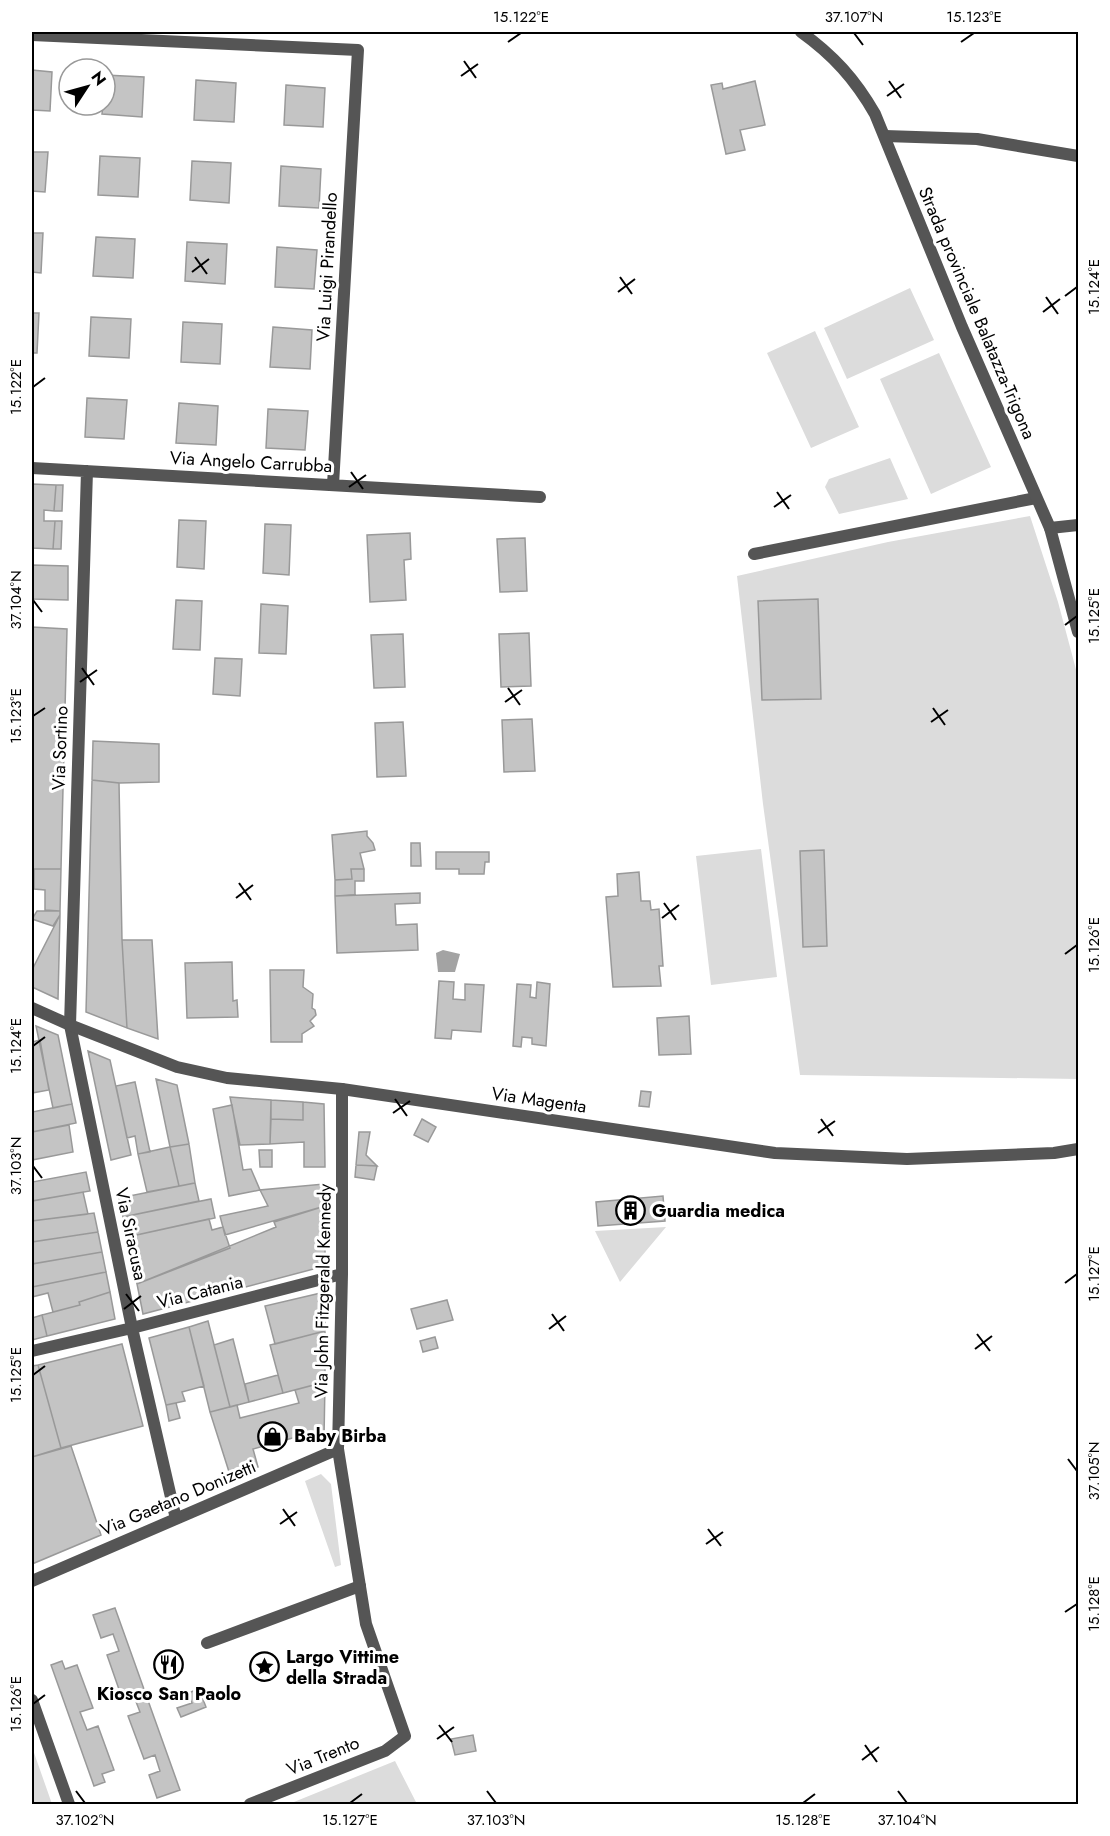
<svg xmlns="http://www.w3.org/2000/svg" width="1110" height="1836" viewBox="0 0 1110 1836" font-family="Jost,sans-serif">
<rect width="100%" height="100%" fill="#fff"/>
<!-- green -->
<path fill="#dcdcdc" d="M910,288L934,340L847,379L824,328Z
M815,331L859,427L811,448L767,353Z
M939,353L991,467L931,494L880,379Z
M890,458L908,499L839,514L825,487L829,479Z
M1030,516L1058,602L1078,677V1079L800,1075L763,804L737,576L888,542Z
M761,849L777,977L711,985L696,856Z
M666,1227L620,1282L595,1231Z
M321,1474L331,1484L341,1565L335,1567L305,1481Z
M32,1747L52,1804H32Z
M395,1761L417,1804H289Z"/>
<!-- water -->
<path fill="#a3a3a3" d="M443,950L460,954L455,972H438L436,953Z"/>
<!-- building -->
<path fill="#c4c4c4" stroke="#999" stroke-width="1.5" d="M32,70L52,72L50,111L32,110Z
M105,75L144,77L142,117L102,114L103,105H105Z
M196,80L236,83L234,122L194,120Z
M755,81L765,125L740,130L745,150L726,154L711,85L722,83L723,89Z
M286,85L325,88L323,127L284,125Z
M32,152H48L45,192L32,191Z
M100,156L140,158L138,197L98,195Z
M192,161L231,163L229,203L190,200Z
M281,166L321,169L319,208L279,206Z
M32,233H43L41,273L32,272Z
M96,237L135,239L133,278L93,276Z
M187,242L227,244L225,284L185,281Z
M277,247L317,250L314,289L275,287Z
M32,313H39L37,353H32Z
M91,317L131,319L129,358L89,356Z
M183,322L222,324L220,364L181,362Z
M273,327L312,330L310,369L270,367Z
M87,398L127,400L124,439L85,437Z
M179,403L218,406L216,445L176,443Z
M268,409L308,411L305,450L266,448Z
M32,484L56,485L54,511L44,510V521H55L53,549L32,548Z
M56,485H63L62,511H54Z
M179,520L206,521L204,569L177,567Z
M55,521H62L61,549H53Z
M265,524L291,525L289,575L263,573Z
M410,533L411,559L404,560L406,600L370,602L367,535Z
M525,538L527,591L500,592L497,539Z
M32,565L68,566V600L32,599Z
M818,599L821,699L762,700L758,601Z
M176,600L202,601L200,650L173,649Z
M261,604L288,606L286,654L259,653Z
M32,627L67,629L61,869H32Z
M529,633L531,686L501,687L499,634Z
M403,634L405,687L374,688L371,635Z
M215,658L242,659L240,696L213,694Z
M532,719L535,771L504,772L502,720Z
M403,722L406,776L377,777L375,723Z
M93,741L159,744V782L119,783L92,780Z
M92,780L119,783L122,940L127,1028L86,1012Z
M367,831V836L373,843L375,850L360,853L364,869H351L352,879L335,880L332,835Z
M411,843H420L421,866H411Z
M824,850L827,946L803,947L800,851Z
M436,852H489V862H485L484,874H459V869H436Z
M34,869H61L60,911L45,910V890L34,889Z
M351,869H364V881H355V895L335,896V880L352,879Z
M639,872L641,901H650L651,910L659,909L663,966H659L661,986L613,987L606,897L618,896L617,874Z
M420,893V903L395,904L396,925L417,924L418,950L337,953L335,896Z
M37,911H60V915L53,926L32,919Z
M60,915L58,999L32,987V970Z
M122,940H152L158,1039L127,1028Z
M232,962L233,1001L237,1000L238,1017L187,1018L185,963Z
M270,970H304L303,987L313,994L312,1008L315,1010L316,1015L310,1021L314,1026L302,1034V1042H271Z
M439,981L454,982L453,999L465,1000V984L484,985L481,1032L452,1030L451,1039L435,1038Z
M537,982L550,984L546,1046L532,1044V1038L522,1037L521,1047L513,1046L517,984L531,985L530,997L536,998Z
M689,1016L691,1054L659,1055L657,1018Z
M36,1026L58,1035L72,1104L53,1108Z
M40,1040L49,1090L32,1093V1042Z
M88,1051L110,1060L131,1155L111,1160Z
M156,1079L177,1085L189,1144L170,1147Z
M135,1082L150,1152L138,1154L135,1136L127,1138L116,1086Z
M641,1091L651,1092L649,1107L639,1106Z
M230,1097L271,1100L270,1144L240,1145Z
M271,1100L303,1102V1120L271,1119Z
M303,1102L324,1104L325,1167H304V1142L270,1144L271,1119L303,1120Z
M72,1104L76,1123L32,1132V1112Z
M232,1105L243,1170L251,1169L260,1190L229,1196L213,1109Z
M422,1119L436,1127L428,1142L414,1135Z
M69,1125L73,1152L32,1160V1132Z
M359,1132H370L366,1155L377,1166L356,1165Z
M189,1144L195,1183L179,1186L170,1147Z
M170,1147L179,1186L147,1192L138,1154Z
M259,1150H272V1167H260Z
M356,1165L377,1166L374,1180L355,1177Z
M86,1172L90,1191L32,1201V1182Z
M195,1183L199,1201L123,1217L119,1198Z
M324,1184L325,1206L225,1235L220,1216L268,1206L260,1190Z
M83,1192L88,1214L32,1221V1201Z
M663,1196L665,1221L598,1226L596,1202Z
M211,1199L215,1218L127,1237L123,1217Z
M325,1206V1266L143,1314L137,1284L276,1227L274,1222Z
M94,1213L98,1232L32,1242V1221Z
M209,1219L212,1230L223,1227L230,1248L137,1284L127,1237Z
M98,1232L102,1252L32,1264V1242Z
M102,1252L106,1272L32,1287V1264Z
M106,1272L110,1292L79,1302L80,1305L53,1312L48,1293L32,1297V1287Z
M110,1292L115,1319L47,1336L42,1315L80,1305L79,1302Z
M325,1292V1331L275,1344L265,1306Z
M447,1300L453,1320L417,1329L411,1309Z
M42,1315L47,1336L32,1340V1318Z
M208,1321L230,1407L210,1412L189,1327Z
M189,1327L204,1386L182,1392L185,1401L166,1405L149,1338Z
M325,1331V1382L283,1393L270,1345Z
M435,1337L438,1348L423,1352L420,1341Z
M233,1339L249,1402L230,1407L214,1345Z
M122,1344L143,1426L61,1448L38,1365Z
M38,1365L61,1448L32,1457V1366Z
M278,1375L283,1393L249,1402L245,1384Z
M325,1382L324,1439L311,1443L307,1434L253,1449L258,1467L246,1471L247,1473L231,1478L210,1412L237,1405L240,1418L299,1403L295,1390Z
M176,1403L180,1418L169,1421L166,1405Z
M71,1446L101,1535L32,1564V1457Z
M115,1608L180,1790L157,1798L149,1775L160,1771L155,1755L144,1759L128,1716L140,1712L133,1694L122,1698L107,1655L119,1651L113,1634L101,1638L93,1615Z
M174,1653L182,1671L165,1677L157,1660Z
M62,1661L65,1669L77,1665L93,1708L80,1712L87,1730L98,1726L114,1770L102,1774L105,1782L94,1786L51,1665Z
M199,1689L206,1707L181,1717L177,1708L192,1703L188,1693Z
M473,1735L476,1751L455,1755L451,1739Z"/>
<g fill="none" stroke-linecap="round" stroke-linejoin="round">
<!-- pedestrian -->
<path stroke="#555" stroke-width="12" d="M207,1643L360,1586"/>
<!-- minor -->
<path stroke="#555" stroke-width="12" d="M32,35L358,50L333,485
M885,136L977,139L1078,156
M32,468L540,497
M87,471L70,1025L132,1328L176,1519
M1050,528L1078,525
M754,554L1036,498
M32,1351L132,1328L342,1274
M32,1581L338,1449
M32,1700L69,1804
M250,1804L385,1751L405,1736L366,1624L338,1449L342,1274V1089"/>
<!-- tertiary -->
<path stroke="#555" stroke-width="12" d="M801,32C833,55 855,79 875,114L962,327L1050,528L1078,632
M32,1008L70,1025L177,1067L227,1078L342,1089L775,1153L907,1159L1054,1153L1078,1149"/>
</g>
<!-- ticks -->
<path fill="none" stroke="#000" stroke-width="2" d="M854,33L863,45M508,42L521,33M961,42L974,33M464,61L476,78M461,76L478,64M889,81L901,98M887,96L904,84M195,257L207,274M192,272L209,259M620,277L632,294M618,292L635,279M1065,296L1077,287M1046,297L1058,314M1043,312L1060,299M33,387L45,378M351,472L363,489M349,487L366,475M777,492L789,509M774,507L791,495M33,600L42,612M1065,625L1077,616M82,668L94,685M80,682L97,670M508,688L520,705M505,702L522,690M933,708L945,725M33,716L45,708M931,722L948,710M239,883L251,900M236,898L253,885M664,903L676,920M662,918L679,905M1065,954L1077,945M33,1046L45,1037M395,1099L407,1116M393,1113L410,1101M821,1119L833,1136M818,1133L835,1121M33,1166L42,1178M1065,1283L1077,1274M126,1294L139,1311M124,1309L141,1296M552,1314L564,1331M549,1329L566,1316M977,1334L990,1351M975,1349L992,1336M33,1375L45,1366M1068,1459L1077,1471M283,1509L295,1526M280,1524L297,1512M708,1529L721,1546M706,1544L723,1532M1065,1612L1077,1604M33,1704L45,1695M439,1725L452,1742M437,1739L454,1727M865,1745L877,1762M862,1760L879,1747M76,1791L85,1803M487,1791L496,1803M898,1791L907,1803M350,1803L362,1794M803,1803L815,1794"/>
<!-- icons -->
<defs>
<symbol id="building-ring" viewBox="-11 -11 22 22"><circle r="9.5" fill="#fff" stroke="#000" stroke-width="1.5"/><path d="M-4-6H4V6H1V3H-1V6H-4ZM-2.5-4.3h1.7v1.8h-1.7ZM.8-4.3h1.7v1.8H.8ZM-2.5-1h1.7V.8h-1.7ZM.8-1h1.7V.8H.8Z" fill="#000"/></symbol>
<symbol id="shop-ring" viewBox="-11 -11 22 22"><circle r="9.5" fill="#fff" stroke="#000" stroke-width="1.5"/><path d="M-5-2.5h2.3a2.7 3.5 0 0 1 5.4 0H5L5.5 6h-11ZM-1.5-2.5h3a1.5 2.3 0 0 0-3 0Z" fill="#000"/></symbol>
<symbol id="restaurant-ring" viewBox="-11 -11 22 22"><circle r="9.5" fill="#fff" stroke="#000" stroke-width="1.5"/><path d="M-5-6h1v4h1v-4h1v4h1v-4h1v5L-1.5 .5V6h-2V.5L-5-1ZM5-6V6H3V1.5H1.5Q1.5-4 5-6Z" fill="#000"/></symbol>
<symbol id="sight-ring" viewBox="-11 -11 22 22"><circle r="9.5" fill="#fff" stroke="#000" stroke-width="1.5"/><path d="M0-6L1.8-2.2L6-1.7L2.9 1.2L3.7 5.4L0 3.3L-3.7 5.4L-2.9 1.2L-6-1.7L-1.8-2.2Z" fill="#000"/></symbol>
</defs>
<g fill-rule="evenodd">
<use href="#building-ring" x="614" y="1194" width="33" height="33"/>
<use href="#shop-ring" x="256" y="1420" width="33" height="33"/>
<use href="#restaurant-ring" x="152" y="1648" width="33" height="33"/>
<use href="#sight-ring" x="248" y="1650" width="33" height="33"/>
</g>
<g text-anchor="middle" stroke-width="6" stroke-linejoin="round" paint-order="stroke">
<!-- street labels -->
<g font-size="18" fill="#000" stroke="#fff">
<text transform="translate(327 267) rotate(-87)" y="6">Via Luigi Pirandello</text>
<text transform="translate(977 313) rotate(67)" y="6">Strada provinciale Balatazza-Trigona</text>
<text transform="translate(251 462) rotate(3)" y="6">Via Angelo Carrubba</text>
<text transform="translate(60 748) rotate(-88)" y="6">Via Sortino</text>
<text transform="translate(539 1100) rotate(8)" y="6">Via Magenta</text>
<text transform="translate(131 1234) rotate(78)" y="6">Via Siracusa</text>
<text transform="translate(323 1291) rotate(-89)" y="6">Via John Fitzgerald Kennedy</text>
<text transform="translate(200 1292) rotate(-14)" y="6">Via Catania</text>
<text transform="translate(178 1498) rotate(-23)" y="6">Via Gaetano Donizetti</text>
<text transform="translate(323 1756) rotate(-22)" y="6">Via Trento</text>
</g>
<!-- poi labels -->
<g font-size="18" font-weight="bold" fill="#000" stroke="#fff" text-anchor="start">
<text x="652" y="1217">Guardia medica</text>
<text x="294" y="1442">Baby Birba</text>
<text x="286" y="1663">Largo Vittime<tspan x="286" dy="21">della Strada</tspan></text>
<text x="169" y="1700" text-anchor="middle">Kiosco San Paolo</text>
</g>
</g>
<!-- border -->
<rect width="1110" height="1836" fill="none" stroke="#ffffff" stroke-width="66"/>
<!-- north arrow -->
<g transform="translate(87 87) rotate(54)"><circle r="28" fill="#ffffff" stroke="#999999" stroke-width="1.5"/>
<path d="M0-4.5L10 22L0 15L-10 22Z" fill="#000000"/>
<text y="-9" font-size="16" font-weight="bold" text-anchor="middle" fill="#000000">N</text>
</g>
<rect x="33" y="33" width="1044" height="1770" fill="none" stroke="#000" stroke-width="2"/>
<g font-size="15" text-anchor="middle" fill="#000">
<text x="521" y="22">15.122°E</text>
<text x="854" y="22">37.107°N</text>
<text x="974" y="22">15.123°E</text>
<text transform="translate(1094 287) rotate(-90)" y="5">15.124°E</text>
<text transform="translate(16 387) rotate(-90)" y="5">15.122°E</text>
<text transform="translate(16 600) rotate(-90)" y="5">37.104°N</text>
<text transform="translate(1094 616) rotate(-90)" y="5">15.125°E</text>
<text transform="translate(16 716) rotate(-90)" y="5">15.123°E</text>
<text transform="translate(1094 945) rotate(-90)" y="5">15.126°E</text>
<text transform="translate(16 1046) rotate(-90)" y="5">15.124°E</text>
<text transform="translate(16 1166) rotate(-90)" y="5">37.103°N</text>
<text transform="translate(1094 1274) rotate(-90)" y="5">15.127°E</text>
<text transform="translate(16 1375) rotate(-90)" y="5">15.125°E</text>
<text transform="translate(1094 1471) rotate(-90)" y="5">37.105°N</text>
<text transform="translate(1094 1604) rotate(-90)" y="5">15.128°E</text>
<text transform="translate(16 1704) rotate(-90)" y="5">15.126°E</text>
<text x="85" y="1825">37.102°N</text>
<text x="350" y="1825">15.127°E</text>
<text x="496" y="1825">37.103°N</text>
<text x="803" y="1825">15.128°E</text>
<text x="907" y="1825">37.104°N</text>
</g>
</svg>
